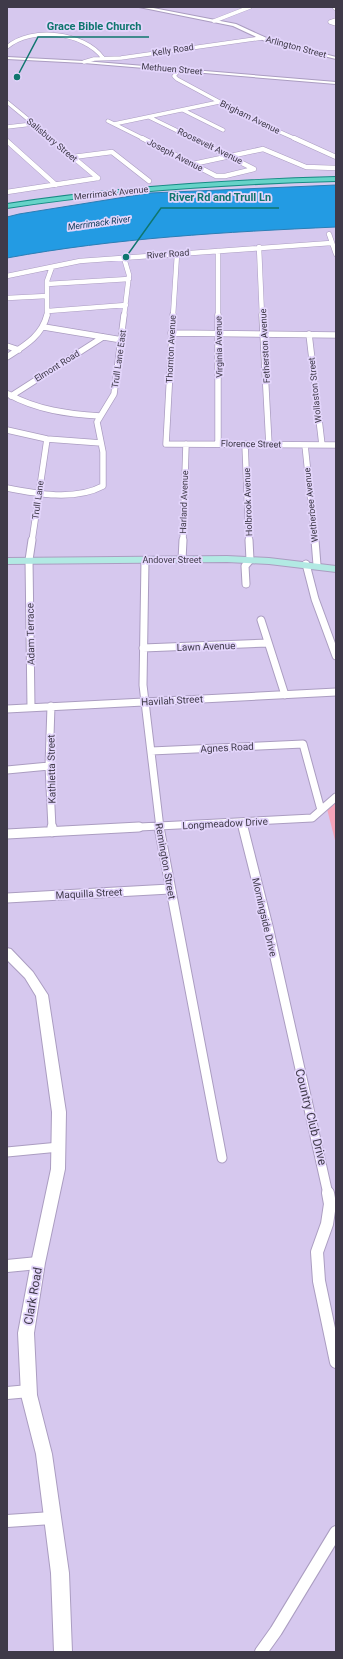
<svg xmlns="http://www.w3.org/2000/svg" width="343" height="1659" viewBox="0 0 343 1659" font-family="Roboto,sans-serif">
<rect width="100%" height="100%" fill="#d6c8ee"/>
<!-- green -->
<path fill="#f5a4ba" d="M336,801V844L327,809Z"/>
<!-- water -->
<path fill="#239be3" stroke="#2b7eb5" d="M336,185V227C226,232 115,238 7,258V217L19,214L150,193Z"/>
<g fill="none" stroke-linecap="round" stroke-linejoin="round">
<defs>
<path id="minor-far5" d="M334,7L336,9
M336,20L330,22L336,24
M214,21L250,7
M7,47C31,26 84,32 103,58
M84,62L94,59L121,58L262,38
M179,70L174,76L177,79L253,120L296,139
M7,102L52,139
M183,110L223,130
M149,117L194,139
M108,121L144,139
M114,124L219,102
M7,127L33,124"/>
<path id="minor-far4" d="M50,138L98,178
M142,138L216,176H225L254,169L192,138
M294,138L336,157
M7,141L56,185
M73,157L112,152L149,181
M193,164L263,149L306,167L336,168
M7,192L98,178
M329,234L336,254
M259,247L262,316
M218,251V316
M124,258L129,275L124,316
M7,276L80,261L331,243
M47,284L129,279
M7,298L47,296
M48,311L126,305
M47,316V281L52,267
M173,316L177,254"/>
<path id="minor-far3" d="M173,315L166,444L336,445
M218,315V444
M262,315L269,445
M44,327L122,340
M171,333L336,335
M309,334L322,445
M7,346L19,350
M7,357C24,346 42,336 47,315
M8,394C37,410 68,414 100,416
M11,396L103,337
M7,430L47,439L101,443
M245,444L249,541
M305,445L315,541
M7,488C37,494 75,501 103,486V452L97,422L114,394L124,315
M32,541L47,439
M183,541L186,444"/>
<path id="minor-far2" d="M315,540L317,565
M145,560L143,685L160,828
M182,560L183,540
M306,564L315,599L336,656
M246,584L245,566L250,560L249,540
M261,620L285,695
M143,648L268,643
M51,706L49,766L52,828
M31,707L29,560L32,540
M7,709L336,692
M151,751L303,744L321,810
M7,770L49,766
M242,822L244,828
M120,828L312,818L336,797"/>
<path id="minor-far1" d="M52,827V832
M159,827L222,1158
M243,827L268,926L328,1194
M7,834L139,827
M7,898L170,889
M7,1152L59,1147"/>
<path id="minor" d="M328,1193L330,1204L327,1224L317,1252L319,1281L336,1362
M7,1266L38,1263
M7,1393L29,1391
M7,1521L52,1518
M261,1652L276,1631L336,1532"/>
<path id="tertiary" d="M139,7H148L236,24L271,40L336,57V59L267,42L233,26Z
M7,57L84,61L336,82V84L84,63L7,59Z
M7,948L11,949L33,972L48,995L66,1112L65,1169L45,1263L34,1333L37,1395L52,1454L69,1573L72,1652H54L51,1573L36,1454L21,1395L18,1333L31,1263L51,1169L52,1112L36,996L25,978L7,960Z"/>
<path id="secondary" d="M227,556L269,558L336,566V572L269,564L227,562L7,564V558Z"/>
<path id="primary" d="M336,177V181C226,184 116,191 7,208V204C116,187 226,180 336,177Z"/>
</defs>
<!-- minor-far5 casing -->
<use href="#minor-far5" stroke="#ab9dc1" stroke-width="4.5"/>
<!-- minor-far4 casing -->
<use href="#minor-far4" stroke="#ab9dc1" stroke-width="5.5"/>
<!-- minor-far3 casing -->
<use href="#minor-far3" stroke="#ab9dc1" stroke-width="7"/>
<!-- minor-far2 casing -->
<use href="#minor-far2" stroke="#ab9dc1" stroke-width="9"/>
<!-- minor-far1 casing -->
<use href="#minor-far1" stroke="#ab9dc1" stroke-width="11"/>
<!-- minor casing -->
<use href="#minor" stroke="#ab9dc1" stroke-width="14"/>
<!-- tertiary casing -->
<use href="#tertiary" stroke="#ab9dc1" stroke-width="2"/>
<!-- secondary casing -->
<use href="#secondary" stroke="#ab9dc1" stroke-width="2"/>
<!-- primary casing -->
<use href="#primary" stroke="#168b84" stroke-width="2"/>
<!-- minor-far5 -->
<use href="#minor-far5" stroke="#fff" stroke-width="3.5"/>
<!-- minor-far4 -->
<use href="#minor-far4" stroke="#fff" stroke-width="4.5"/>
<!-- minor-far3 -->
<use href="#minor-far3" stroke="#fff" stroke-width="5.5"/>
<!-- minor-far2 -->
<use href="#minor-far2" stroke="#fff" stroke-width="7"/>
<!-- minor-far1 -->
<use href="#minor-far1" stroke="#fff" stroke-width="9"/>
<!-- minor -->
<use href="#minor" stroke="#fff" stroke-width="12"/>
<!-- tertiary -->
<use href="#tertiary" fill="#fff" fill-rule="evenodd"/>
<!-- secondary -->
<use href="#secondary" fill="#b2e9e3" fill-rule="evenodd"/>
<!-- primary -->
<use href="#primary" fill="#66d3c8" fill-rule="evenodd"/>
</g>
<g text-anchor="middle" stroke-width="3.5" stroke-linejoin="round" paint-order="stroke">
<!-- far-street labels -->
<g font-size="9" fill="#3f3a49" stroke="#e3d5fb">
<text transform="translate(296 47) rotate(15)" y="3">Arlington Street</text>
<text transform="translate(173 50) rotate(-9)" y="3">Kelly Road</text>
<text transform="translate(172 69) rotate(5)" y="3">Methuen Street</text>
<text transform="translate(250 117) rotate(26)" y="3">Brigham Avenue</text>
<text transform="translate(52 140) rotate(40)" y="3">Salisbury Street</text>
<text transform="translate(210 146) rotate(26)" y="3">Roosevelt Avenue</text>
<text transform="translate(175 155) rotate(27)" y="3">Joseph Avenue</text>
<text transform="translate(111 193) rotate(-6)" y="3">Merrimack Avenue</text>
<text transform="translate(168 254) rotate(-4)" y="3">River Road</text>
<text transform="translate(265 346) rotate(-93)" y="3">Fetherston Avenue</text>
<text transform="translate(219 347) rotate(-91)" y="3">Virginia Avenue</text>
<text transform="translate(171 349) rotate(-87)" y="3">Thornton Avenue</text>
<text transform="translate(119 359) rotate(-82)" y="3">Trull Lane East</text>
<text transform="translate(57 366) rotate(-32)" y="3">Elmont Road</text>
<text transform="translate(315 390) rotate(-96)" y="3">Wollaston Street</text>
<text transform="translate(251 444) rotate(1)" y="3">Florence Street</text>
<text transform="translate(38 500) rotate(-82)" y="3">Trull Lane</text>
<text transform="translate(184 502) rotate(-88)" y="3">Harland Avenue</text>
<text transform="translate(248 502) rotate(-92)" y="3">Holbrook Avenue</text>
<text transform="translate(311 505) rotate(-96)" y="3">Wetherbee Avenue</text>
<text x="172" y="563">Andover Street</text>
</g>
<!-- far-water labels -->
<g font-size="9" font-style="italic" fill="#093855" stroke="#e3d5fb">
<text transform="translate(99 223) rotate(-8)" y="3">Merrimack River</text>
</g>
<!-- street labels -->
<g font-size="10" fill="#3f3a49" stroke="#e3d5fb">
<text transform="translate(30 634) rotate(-91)" y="4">Adam Terrace</text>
<text transform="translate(206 646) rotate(-2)" y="4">Lawn Avenue</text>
<text transform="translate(172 700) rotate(-3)" y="4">Havilah Street</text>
<text transform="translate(227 747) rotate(-3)" y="4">Agnes Road</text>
<text transform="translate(51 769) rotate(-91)" y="4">Kathletta Street</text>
<text transform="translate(225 823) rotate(-3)" y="4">Longmeadow Drive</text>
<text transform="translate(166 861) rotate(80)" y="4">Remington Street</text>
<text transform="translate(89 893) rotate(-3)" y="4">Maquilla Street</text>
<text transform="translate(265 917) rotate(77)" y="4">Morningside Drive</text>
</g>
<!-- near-street labels -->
<g font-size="12" fill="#3f3a49" stroke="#e3d5fb">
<text transform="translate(311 1117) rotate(76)" y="4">Country Club Drive</text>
<text transform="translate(33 1296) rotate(-80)" y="4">Clark Road</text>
</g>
</g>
<!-- callouts -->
<path fill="none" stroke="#0f766e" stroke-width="1.5" d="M17 77L38 37H149M126 257L161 208H279"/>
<g fill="#0f766e" stroke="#e3d5fb" stroke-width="1.5">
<circle cx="17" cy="77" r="4"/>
<circle cx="126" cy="257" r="4"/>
</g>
<g font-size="11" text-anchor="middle" font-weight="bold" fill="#0f766e" stroke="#e3d5fb" stroke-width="3.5" stroke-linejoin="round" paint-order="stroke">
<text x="94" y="30">Grace Bible Church</text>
<text x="220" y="201">River Rd and Trull Ln</text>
</g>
<!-- border -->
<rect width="343" height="1659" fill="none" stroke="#3f3a49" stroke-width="16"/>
</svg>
